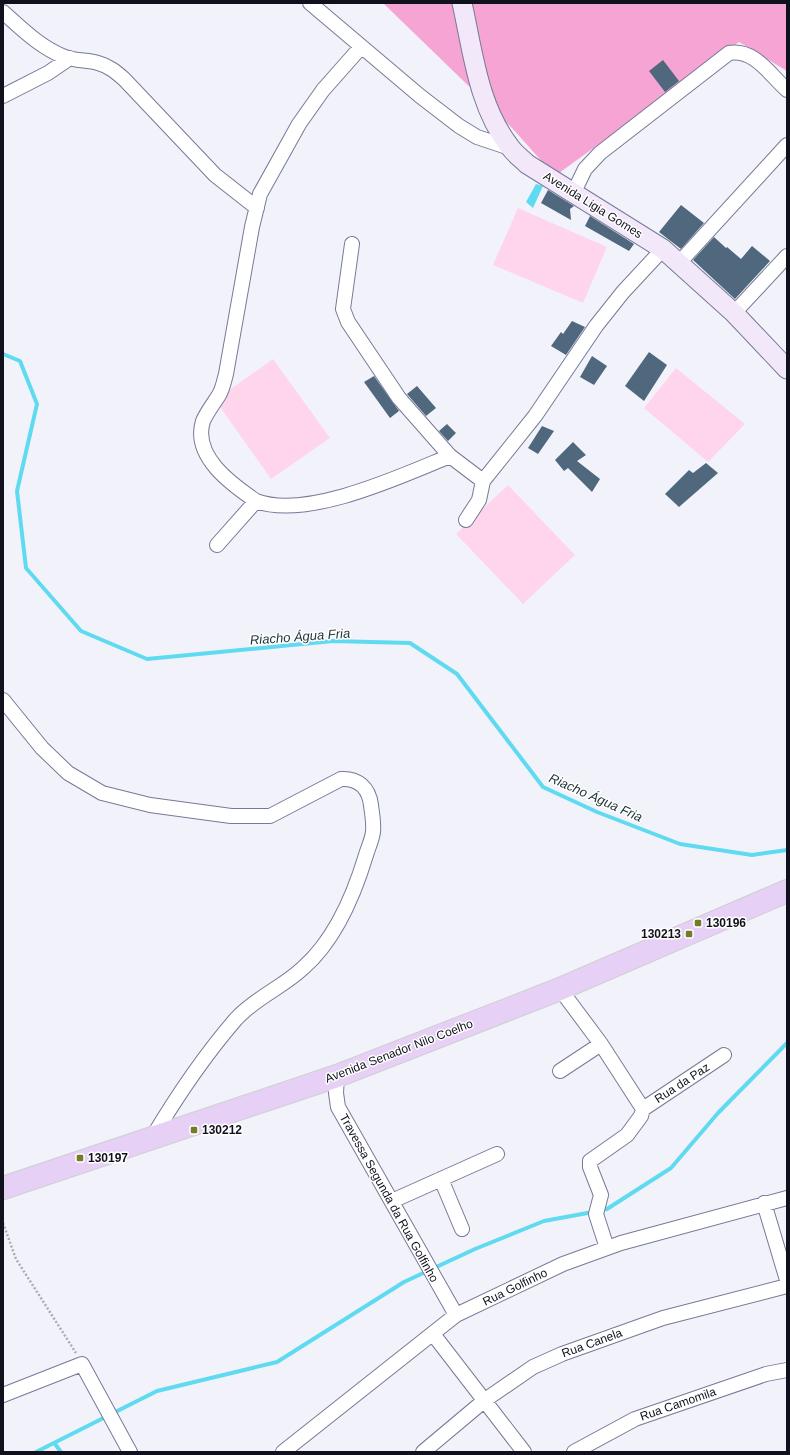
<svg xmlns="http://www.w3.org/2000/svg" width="790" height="1455" viewBox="0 0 790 1455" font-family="Helvetica,sans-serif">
<rect width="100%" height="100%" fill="#f2f3fa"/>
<!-- green -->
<path fill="#ffd5ec" d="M518,208L607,247L583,303L493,265Z
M273,359L330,438L271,479L215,400Z
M676,368L745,424L708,462L644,408Z
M508,485L575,555L523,604L456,534Z"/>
<!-- forest -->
<path fill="#f5a4d3" d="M383,3H787V71L739,42L555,176L512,128Z"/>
<!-- water -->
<path fill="#60daf1" d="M536,184L543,186L533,208L526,202Z"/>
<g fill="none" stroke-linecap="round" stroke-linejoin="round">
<!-- stream -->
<path stroke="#60daf1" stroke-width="4" d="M3,354L20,361L37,404L17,491L26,568L81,631L147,659L333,641L410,643L457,674L543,787L597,812L680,844L752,855L787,850
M600,1210L607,1209L671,1168L718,1113L787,1043
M55,1444L61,1452
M36,1452L157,1391L277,1362L404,1282L475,1249L544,1221L593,1212"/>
</g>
<!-- building -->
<path fill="#4f687d" d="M663,60L679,81L665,92L649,71Z
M548,190L574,206L570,209L571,220L541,203Z
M681,205L704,223L681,249L659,232Z
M590,216L634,244L629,251L585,226Z
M714,237L726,248L727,247L741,259L752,246L770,261L735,299L693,260Z
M572,321L585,327L566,355L551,346L561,332L563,334Z
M649,352L667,365L644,401L625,386Z
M592,356L607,366L594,385L580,377Z
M374,376L399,411L390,418L364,382Z
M417,386L436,408L426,416L407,394Z
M447,424L456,433L448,441L439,431Z
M542,426L554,431L538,454L528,448Z
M573,442L586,455L577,461L600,479L592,492L568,468L564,471L555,460Z
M706,463L718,473L679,507L665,494L689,470L693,473Z"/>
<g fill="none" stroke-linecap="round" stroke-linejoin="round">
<defs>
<path id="street" d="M310,3L420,96L459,126L477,137L510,148
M3,12C22,29 41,48 65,57C76,61 88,60 98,63C109,66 116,72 124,79L215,175L257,208
M3,96L48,73L70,58
M573,194L585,169L600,153L729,53C755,49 769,74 787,90
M352,244L343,309L348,322L399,398L450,456L483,481
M679,263L787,145
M734,313L787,256
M256,501C231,484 192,456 203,421C207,412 214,403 219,395C223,388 224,381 226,374L252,227L260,194L299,124L323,90L361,47
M466,520L479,500L483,481L535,416L596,326L623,292L663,249
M217,545L256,501C307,520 401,476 450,456
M3,700L42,748L68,773L102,793L150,805L231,816H270L341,779C358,778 369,788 371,805C372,814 374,823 373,832C372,840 368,848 366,855C354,895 335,940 303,968C283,987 255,998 236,1019C204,1056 177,1096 152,1138
M560,989L601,1044L643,1109L724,1055
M560,1071L601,1044
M337,1076L336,1093L338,1107L456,1315
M441,1179L462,1229
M392,1201L497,1154
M764,1203L787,1280
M607,1248L596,1214L601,1195L590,1167V1161L627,1135L641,1116L643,1109
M433,1334L524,1452
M3,1395L82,1364L130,1452
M283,1452L456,1315L563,1264L621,1243L787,1198
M423,1452L485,1400L533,1367L562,1354L663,1318L787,1286
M574,1452L635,1419L766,1374L787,1370"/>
<path id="secondary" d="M462,3C473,52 478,106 510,147C515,154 522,159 527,164L663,249L734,313L787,369"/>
<path id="primary" d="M3,1188L337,1076L560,989L787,891"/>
</defs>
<!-- street casing -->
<use href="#street" stroke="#767a97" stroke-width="16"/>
<!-- secondary casing -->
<use href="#secondary" stroke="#767a97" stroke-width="21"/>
<!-- primary casing -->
<use href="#primary" stroke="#cfcfd2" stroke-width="24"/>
<!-- path -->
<path stroke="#aaabb4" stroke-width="2.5" stroke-dasharray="2 2" stroke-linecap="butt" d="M3,1223L16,1259L76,1353"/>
<!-- street -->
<use href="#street" stroke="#fff" stroke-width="14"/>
<!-- secondary -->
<use href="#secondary" stroke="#f3e8fa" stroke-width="19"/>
<!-- primary -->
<use href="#primary" stroke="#e6d0f5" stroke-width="22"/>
</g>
<!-- markers -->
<g fill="#767b25" stroke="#fff" stroke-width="1.5">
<rect x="694" y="919" width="8" height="8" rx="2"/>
<rect x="685" y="930" width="8" height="8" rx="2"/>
<rect x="190" y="1126" width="8" height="8" rx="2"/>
<rect x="76" y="1154" width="8" height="8" rx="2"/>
</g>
<g text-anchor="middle" stroke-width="3" stroke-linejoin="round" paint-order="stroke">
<!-- street labels -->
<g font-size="12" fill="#10111c" stroke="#fff">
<text transform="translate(593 205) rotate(32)" y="4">Avenida Ligia Gomes</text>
<text transform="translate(399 1051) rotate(-21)" y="4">Avenida Senador Nilo Coelho</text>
<text transform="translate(682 1083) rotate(-33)" y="4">Rua da Paz</text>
<text transform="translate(389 1198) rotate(61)" y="4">Travessa Segunda da Rua Golfinho</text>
<text transform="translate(515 1287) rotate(-26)" y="4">Rua Golfinho</text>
<text transform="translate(592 1343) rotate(-20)" y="4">Rua Canela</text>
<text transform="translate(678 1404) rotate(-19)" y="4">Rua Camomila</text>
</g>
<!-- poi labels -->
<g font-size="12" font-weight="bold" fill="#10111c" stroke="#fff" text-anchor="start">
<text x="706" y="927">130196</text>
<text x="681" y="938" text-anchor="end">130213</text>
<text x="202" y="1134">130212</text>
<text x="88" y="1162">130197</text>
</g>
<!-- water labels -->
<g font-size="13" font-style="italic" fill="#1a3034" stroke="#fff">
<text transform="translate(300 636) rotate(-4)" y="5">Riacho Água Fria</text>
<text transform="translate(596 797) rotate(24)" y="5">Riacho Água Fria</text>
</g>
</g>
<!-- border -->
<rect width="790" height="1455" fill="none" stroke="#10111c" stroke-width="8"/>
</svg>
